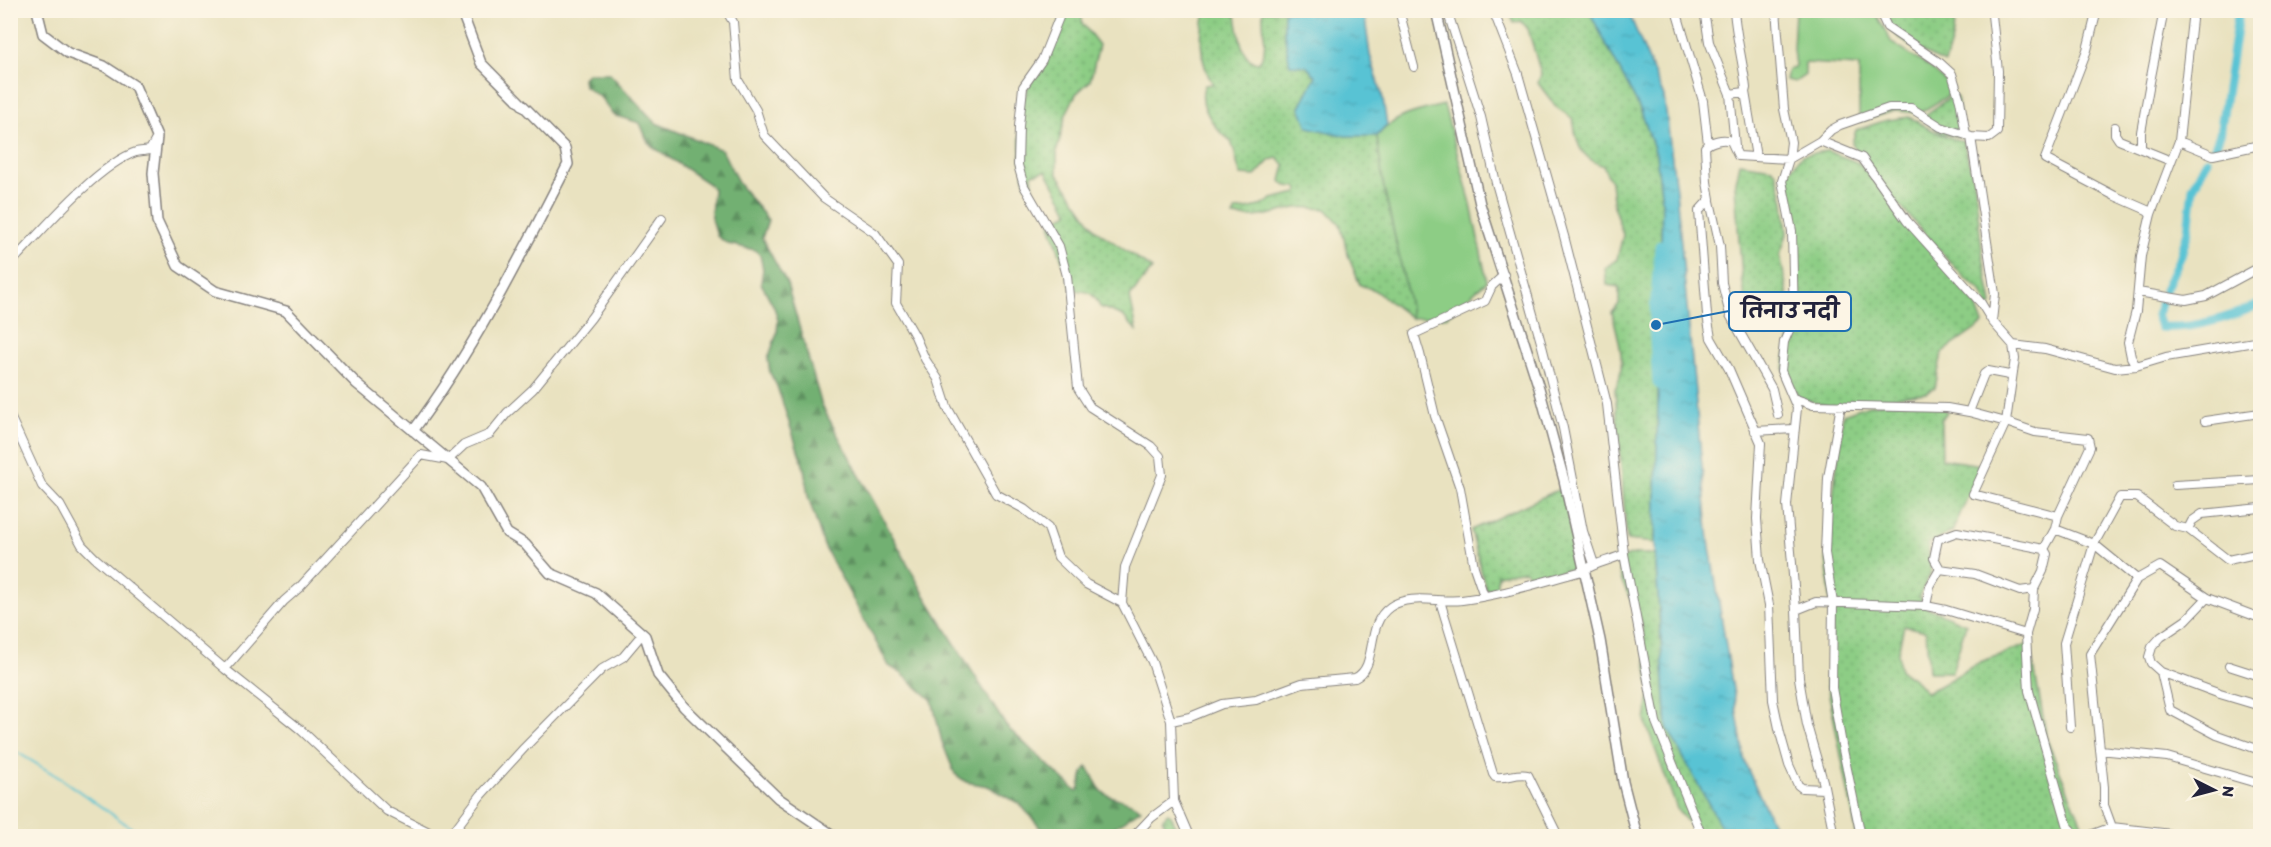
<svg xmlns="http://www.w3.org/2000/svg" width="2271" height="847" viewBox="0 0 2271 847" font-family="Itim,'Playpen Sans Deva',sans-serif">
<defs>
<pattern id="grass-dots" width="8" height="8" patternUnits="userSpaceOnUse" patternTransform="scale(1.5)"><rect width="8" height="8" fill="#8dcd85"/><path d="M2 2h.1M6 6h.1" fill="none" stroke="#79b074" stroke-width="1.8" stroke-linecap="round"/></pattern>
<pattern id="forest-firs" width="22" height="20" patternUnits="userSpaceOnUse" patternTransform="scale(1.5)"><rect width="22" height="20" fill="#72b072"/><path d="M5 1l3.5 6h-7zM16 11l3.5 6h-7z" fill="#5d8f5f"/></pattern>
<pattern id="water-ripples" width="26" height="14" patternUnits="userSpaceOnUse" patternTransform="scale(1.5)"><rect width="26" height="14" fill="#59c3d4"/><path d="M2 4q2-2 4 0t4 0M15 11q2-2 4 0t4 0" fill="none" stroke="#4da7b7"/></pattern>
</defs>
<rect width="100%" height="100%" fill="#fcf5e5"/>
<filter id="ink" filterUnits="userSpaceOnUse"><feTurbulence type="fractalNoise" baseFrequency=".0167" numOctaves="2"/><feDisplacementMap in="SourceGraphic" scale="12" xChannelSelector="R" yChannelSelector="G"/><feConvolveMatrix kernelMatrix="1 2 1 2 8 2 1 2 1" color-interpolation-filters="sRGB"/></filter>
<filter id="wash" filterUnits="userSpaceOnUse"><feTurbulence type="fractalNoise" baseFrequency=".008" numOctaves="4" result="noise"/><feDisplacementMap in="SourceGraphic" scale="24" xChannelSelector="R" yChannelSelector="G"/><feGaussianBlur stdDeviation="1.35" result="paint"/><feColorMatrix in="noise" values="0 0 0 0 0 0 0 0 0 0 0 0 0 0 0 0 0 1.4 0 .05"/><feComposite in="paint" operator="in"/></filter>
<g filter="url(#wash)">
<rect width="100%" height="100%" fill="#e9e2c0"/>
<!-- grass -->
<path fill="url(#grass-dots)" stroke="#587860" stroke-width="1.5" d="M1887,10L1952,11C1957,30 1950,45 1945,63C1923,52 1885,40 1887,10Z
M1064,11H1082V23L1099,45L1090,81L1076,94L1066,114L1057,150V173L1096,230L1152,269L1130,297L1137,331L1123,316L1100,307C1094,292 1088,291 1072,290L1050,224L1069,212L1046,171L1032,174L1033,186L1026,185C1018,154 1016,115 1029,85C1034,74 1045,65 1050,54C1056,41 1058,25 1064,11Z
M1206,11H1227L1236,16C1239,31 1240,59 1257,63C1271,53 1261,25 1263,11H1284V32L1306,66L1316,76L1300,107L1345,136H1377L1383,183L1410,306L1411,318L1374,290L1360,285L1349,258L1340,224L1326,209C1317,209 1305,206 1296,208C1275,213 1256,220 1233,216L1236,210L1247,209L1263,205L1272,199L1297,193L1299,190L1296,187L1286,186L1281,181L1285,165L1277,158L1270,160L1255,176L1241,175C1236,165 1236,152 1231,142C1229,138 1224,136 1221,133C1210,121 1197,100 1205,85L1213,84C1200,64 1198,34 1206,11Z
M1509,11H1589L1641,111L1656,154L1662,200L1655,543L1627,540L1615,389C1628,368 1618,335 1612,313L1619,304V287L1607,285L1605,268L1617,259L1623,235L1614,208L1611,182L1603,166C1578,156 1577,143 1573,119L1556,107L1538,83L1541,74L1528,29L1521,21L1514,23Z
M1953,95L1957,98L1963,137L1942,133L1921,118Z
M1909,117C1926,127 1942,137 1963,141L1975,185L1982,251L1992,304L1989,308L1980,290L1964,277L1915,223L1863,163L1852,143L1856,130L1887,120Z
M1827,151L1859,163L1976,305L1983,324L1942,353L1935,388L1926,393L1855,402L1835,408L1799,398L1784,369L1786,353L1800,308L1796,240L1787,174L1802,155Z
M1740,163L1772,168L1776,172L1784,201L1787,234L1780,255L1792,317L1774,335H1764L1747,308L1742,278L1735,187Z
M1919,399L1938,403L1947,412L1941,420L1942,459L1982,465L1952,532L1928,544L1931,573L1919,596L1928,608L1966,624L1952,672H1929L1926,631L1904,626L1898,652L1900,670L1913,678L1927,693L1980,662L2030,644L2047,740L2087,836H1857L1826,679L1830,667L1832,617L1826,556L1843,414L1869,405Z
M1562,488L1577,561L1573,569L1530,577L1525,570L1498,575L1496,588L1486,590L1471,530Z
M1634,554H1655L1667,727L1726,836H1694L1693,829L1677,809L1645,721L1650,690L1641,620L1622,582L1617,560Z
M1168,813L1171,815L1180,836H1168L1163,818Z"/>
<!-- forest -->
<path fill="url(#forest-firs)" stroke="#4a6956" stroke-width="1.5" d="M588,73H609L656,123L722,150L739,184L768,220L762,238L787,284L822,406L924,594L1006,726L1076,791L1079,790L1083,773L1087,767C1095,775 1095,786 1104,793C1115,800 1129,799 1141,809L1115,827L1110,836H1047L1020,804L988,786L966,782L955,774L942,742L932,700L901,673L889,666L824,546L808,496L804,468L777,386L770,373L768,359L777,333L778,320L774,307L761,283L763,269L760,255L755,250L728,244L717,236L711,216L713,189L709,184L653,147L648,142L640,123L613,115L601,98L584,86L583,78Z"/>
<!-- park -->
<path fill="#8dcd85" stroke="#587860" stroke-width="1.5" d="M1874,10L1892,43L1929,67L1953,88L1946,97L1920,113L1894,111L1859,122V66L1805,63V75L1795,82L1786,80L1788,69L1795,67L1793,49L1795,11Z
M1444,105L1470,200L1487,281L1446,317L1411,318L1410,306L1383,183L1377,136C1395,115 1418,111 1444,105Z"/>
<!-- water -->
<path fill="url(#water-ripples)" stroke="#3e7288" stroke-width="1.5" d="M1284,11H1364L1370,55L1382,94L1387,125L1377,136H1345L1308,127L1300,107L1316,76L1306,66L1290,65L1284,32Z
M1589,11H1628L1664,97L1676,190L1709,541L1745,763L1778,836H1726L1667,727L1655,550L1662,200L1656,154L1641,111Z"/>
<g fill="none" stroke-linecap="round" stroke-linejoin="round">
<!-- stream -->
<path stroke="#59c3d4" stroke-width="2" d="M10,748L60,778L143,836"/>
<!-- canal -->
<path stroke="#59c3d4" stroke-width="9" d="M2215,147L2220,134L2239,10
M2165,290L2181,255L2188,231L2193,188L2207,160
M2161,304L2157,315L2161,327C2195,329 2229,318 2260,304"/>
<!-- river -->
<path stroke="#59c3d4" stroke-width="15" d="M1660,382L1656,325L1662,247"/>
</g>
</g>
<g filter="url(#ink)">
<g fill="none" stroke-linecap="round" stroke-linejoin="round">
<defs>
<path id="minor" d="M726,10L733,22L738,80L756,110L764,135L824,198L875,233L898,265L896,303L915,336L925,359L938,379L947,407L996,494L1024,509L1048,528L1058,557L1086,584L1122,603L1152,662L1171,721L1174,801L1189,836
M1062,10L1042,60L1023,87L1019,126L1018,165L1024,186L1059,246L1067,276L1078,388L1090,407L1151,446L1160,456L1162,475L1125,567L1122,603
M1399,10L1414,67
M1447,10L1481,117L1496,183L1542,346L1563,428L1583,531L1594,564
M1493,10L1518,74L1564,236L1607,404L1624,554L1656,722L1702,836
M1676,10L1703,101L1708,144
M1704,10L1709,42L1730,94L1745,92L1746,88C1743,62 1736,37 1734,10
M1776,10L1784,109L1791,142L1789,159L1782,181L1792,231L1794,319L1784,342L1781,371L1797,408L1787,505L1796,610L1799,678L1807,725L1823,781L1834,836
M1879,10L1887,27L1940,63L1952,74L1960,100L1966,135L1971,137
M2097,10L2087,50L2045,159L2115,196L2147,210L2151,214
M1745,92L1756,157
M1730,94L1735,146
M2115,127V134L2119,140L2171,161
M1820,141L1831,130L1840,125L1889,108H1911L1941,127L1966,135
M2179,141L2213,155L2260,145
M2141,149V132L2150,82L2164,10
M1710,201L1720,246L1722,283L1730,315L1772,389L1778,415
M10,264C40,233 97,165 136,152C140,151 145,151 150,150L155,141
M2138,292L2186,300L2206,296L2260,267
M1992,321L1995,294L1971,137L1989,138L1997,132L1998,71L1992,15L1993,10
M2013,345L2015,359L2013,372L2009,375L1988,371L1984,374L1969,412L2006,422L1973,494L2058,516L2055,529
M2136,366L2131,357L2128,342L2136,311L2141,256L2151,214L2179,141L2193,10
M2013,372L2006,422L2035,432L2088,438L2090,447L2058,516
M1793,398L1813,405L1947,408L1969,412
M1841,405L1828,478L1825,553L1833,603L1832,688L1842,745L1861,836
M10,416L42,486L60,505L82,545L95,558L225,669
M2205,421L2260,413
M1755,431L1794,429
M2175,485L2260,480
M2188,529L2192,521L2202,514L2260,508
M2044,549L1957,532L1938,539L1934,558L1940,569L1975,574L2020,591L2034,589L2043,571L2047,554L2044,549L2055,529L2094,544L2137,579
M1940,569L1930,586L1926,606L1946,610L2026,634
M2034,589L2033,609L2026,634L2029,691L2068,827L2076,835L2085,836
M1484,596L1474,567L1460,488L1435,416L1420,354L1414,334L1485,301L1492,286L1504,275
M2207,598L2186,620L2161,637L2152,647L2149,657L2151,663L2161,672L2220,694L2260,706
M1440,601L1493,774L1495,777C1507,779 1517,772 1528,775L1558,836
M1796,610L1816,602L1926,606
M2229,666L2260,676
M2161,672L2170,710L2217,735L2260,750
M1171,721L1190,717L1222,704L1256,700L1302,683L1355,678C1379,667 1364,625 1390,607C1409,593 1440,603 1462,600C1503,595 1544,581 1583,571C1596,562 1610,561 1624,554
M2070,727L2064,643L2094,544L2120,497H2137L2175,526L2188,529L2228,560L2260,553
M2100,750L2167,757L2260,784
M1824,789L1802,788L1798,785L1789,765L1780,733L1773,700L1769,605L1760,560L1757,519L1761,443L1729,369L1711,338L1707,315L1699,211L1710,199L1707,182L1705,147C1711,141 1723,138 1731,141L1738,156L1789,159L1820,141L1862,158L1907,221L1981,303L1992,321L2013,345L2045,349L2115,368L2136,366L2166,357L2260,341
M2112,827L2104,805V787L2090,654L2137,579L2160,566L2207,598L2260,618
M437,836L387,811L301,730L225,669L284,601L300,587L421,455L448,460L464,445L490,434L507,413L533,389L591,318L662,218
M450,836L481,795L524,748L602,669L623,657L639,638L645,636
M1134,836L1151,818L1174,801
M2088,836L2112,827L2188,836"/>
<path id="tertiary" d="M37,10L43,34L68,53L104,66L135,86L157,137L153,173L157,221L178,266L215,291L286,311L357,384L481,487L507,533L525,544L550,573L596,593L645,636L658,675L684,707L778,798L834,836
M1436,10L1480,204L1539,388L1564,480L1600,640L1623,782L1637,836
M413,431C475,348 521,256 568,164L565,148L481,63L461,10"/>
</defs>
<!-- minor casing -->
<use href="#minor" stroke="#86827e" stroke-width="10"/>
<!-- tertiary casing -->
<use href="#tertiary" stroke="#86827e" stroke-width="12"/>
<!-- minor -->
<use href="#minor" stroke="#fff" stroke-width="8"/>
<!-- tertiary -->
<use href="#tertiary" stroke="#fff" stroke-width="9"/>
</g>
</g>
<!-- callouts -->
<path fill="none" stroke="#1f6fb2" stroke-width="2" d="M1656 325L1729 311"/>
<circle fill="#1f6fb2" stroke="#fcf5e5" stroke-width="2" cx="1656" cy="325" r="6"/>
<rect fill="#fcf5e5" stroke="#1f6fb2" stroke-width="2" x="1729" y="292" width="122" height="39" rx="6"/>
<g font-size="21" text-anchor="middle" font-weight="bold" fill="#22223b">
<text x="1790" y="318">तिनाउ नदी</text>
</g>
<!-- margin -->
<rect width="2271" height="847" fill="none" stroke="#fcf5e5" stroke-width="36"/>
<!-- north arrow -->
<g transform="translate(2214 790) rotate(96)" stroke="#fcf5e5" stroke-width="4.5" paint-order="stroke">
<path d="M0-4.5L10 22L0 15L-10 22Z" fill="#22223b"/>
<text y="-9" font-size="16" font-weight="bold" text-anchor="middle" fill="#22223b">N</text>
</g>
</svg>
